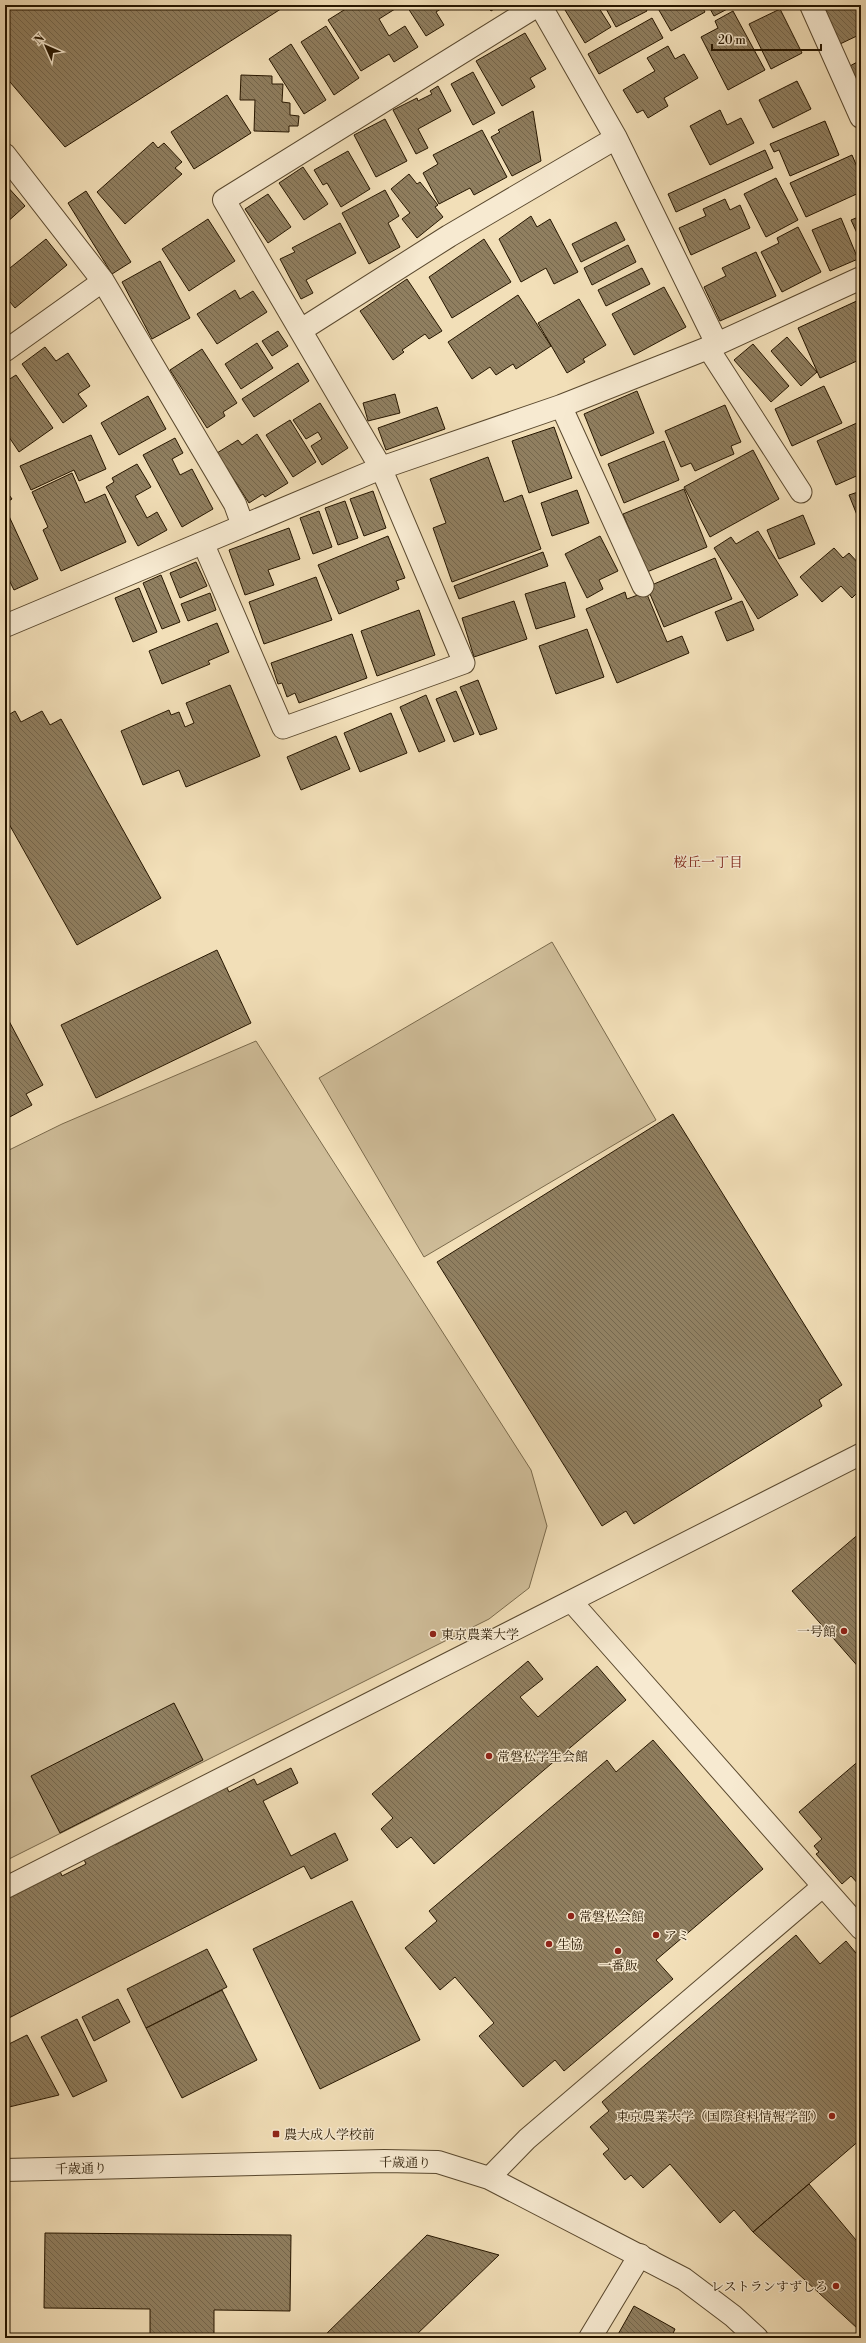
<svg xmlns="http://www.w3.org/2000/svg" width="866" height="2343" viewBox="0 0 866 2343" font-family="'Libre Bodoni','Noto Serif JP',serif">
<defs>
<pattern id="building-back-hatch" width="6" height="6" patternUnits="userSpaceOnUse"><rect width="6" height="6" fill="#907f60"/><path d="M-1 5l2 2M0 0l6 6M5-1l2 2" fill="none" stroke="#75674d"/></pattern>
</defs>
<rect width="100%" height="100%" fill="#f2dfb8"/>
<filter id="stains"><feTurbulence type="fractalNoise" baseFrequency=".005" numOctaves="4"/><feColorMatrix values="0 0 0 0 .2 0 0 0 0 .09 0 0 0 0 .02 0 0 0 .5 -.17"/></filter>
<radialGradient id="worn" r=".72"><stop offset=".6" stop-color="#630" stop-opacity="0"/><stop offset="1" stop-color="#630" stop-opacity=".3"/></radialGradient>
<!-- park -->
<path fill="#cfbd99" stroke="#7a6a4c" d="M552,942L656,1120L424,1257L319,1078Z
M256,1041L531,1470L547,1526L529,1588L489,1619L7,1860L5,1152L62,1124Z"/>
<!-- building -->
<path fill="url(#building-back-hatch)" stroke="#261600" d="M5,5H80L82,8L88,5H287L65,147L5,76Z
M352,5H392L395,9L379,19L389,36L405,26L418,47L394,62L389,54L361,71L328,20Z
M406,5H447L436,12L444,25L426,36Z
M487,5H500L491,11Z
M562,5H597L611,27L585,43Z
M604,5H644L647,11L616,27Z
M656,5H701L705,12L671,31Z
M708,5H735L714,16Z
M830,5H861V34L840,44L823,8Z
M780,9L802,53L771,69L749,24Z
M733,11L765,70L728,90L701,37L718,28L715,21Z
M652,18L663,38L599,74L588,54Z
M326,26L359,78L334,95L301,42Z
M525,33L546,69L530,78L535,87L502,106L476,61Z
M291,44L326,100L304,114L269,59Z
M668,46L675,59L684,54L698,78L664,98L668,106L648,118L643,110L637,113L623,90L655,71L647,58Z
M861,60V94L848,67Z
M473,72L495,113L473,125L451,84Z
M241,75L272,76V84H283L282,102L290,103V115L299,116L298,126H289V132L254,131L255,100H240Z
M797,81L811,109L773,128L759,100Z
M438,86L451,111L418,129L428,148L416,154L393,110L417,98L418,101L432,94L430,91Z
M227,95L251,133L194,169L171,132Z
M720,110L727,125L741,118L754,143L710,165L690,126Z
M533,111L541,161L512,176L491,137L500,132L498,130Z
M385,119L407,161L376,177L354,135Z
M825,121L839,155L790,176L779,150L774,152L770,144Z
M482,130L507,177L474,195L470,188L439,204L423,173L438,164L433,155Z
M153,142L158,148L164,143L182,162L175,168L182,174L125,224L97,192Z
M765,150L773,168L676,212L668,194Z
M348,151L370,189L341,207L327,183L323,185L314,170Z
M852,155L861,176V192L806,217L790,183Z
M303,167L328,204L304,220L279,183Z
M409,174L417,184L420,182L438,205L435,207L443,217L417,238L402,219L410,213L391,189Z
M776,178L798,220L766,237L744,194Z
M5,184L25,206L5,224Z
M385,190L399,216L388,223L400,247L369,264L342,213Z
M86,191L131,262L112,274L68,203Z
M268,194L291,227L268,243L245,209Z
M725,199L730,210L740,205L750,228L691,255L679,228L706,216L703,209Z
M531,216L537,227L550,219L578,272L554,284L546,268L521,282L499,239Z
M861,216V242L851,220Z
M841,218L858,259L830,271L812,230Z
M208,219L235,261L189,291L162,249Z
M616,222L625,240L581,262L572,244Z
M340,223L356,253L306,280L313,293L301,299L280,259L295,252L292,248Z
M798,227L821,272L782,292L761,252L779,243L777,238Z
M46,239L67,265L15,308L5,296V272Z
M484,239L511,282L452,318L429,277Z
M628,245L636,262L592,285L584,268Z
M756,252L776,296L720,321L704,287L726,276L722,268Z
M160,261L190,318L152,339L122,282Z
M642,268L650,284L606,306L598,290Z
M407,279L442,331L429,339L425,334L402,350L404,352L393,360L360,311Z
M664,287L686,327L634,355L612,314Z
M235,290L240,299L253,291L267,312L217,344L197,314Z
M518,295L551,346L516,369L513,364L496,375L490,367L472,379L448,342Z
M579,299L606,345L583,359L585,362L567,373L538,323Z
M861,299V359L820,378L798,328Z
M5,317L9,323L5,326Z
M278,331L288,346L272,356L262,341Z
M787,337L817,372L801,386L771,351Z
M257,343L273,368L241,389L225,364Z
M753,344L789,386L771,402L734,360Z
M45,347L56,361L68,353L90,386L78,394L87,406L63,423L22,364Z
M202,349L237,403L223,412L225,416L207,428L170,370Z
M298,363L309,381L254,417L242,399Z
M16,375L53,428L19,452L5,431V382Z
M824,386L842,423L792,446L775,409Z
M637,391L654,433L601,456L584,414Z
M395,394L400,413L368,421L363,403Z
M148,396L166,429L119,455L101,423Z
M320,403L348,448L322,465L311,446L322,439L318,432L306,439L293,420Z
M725,405L741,442L731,446L734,454L695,471L691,463L681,467L665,431Z
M437,407L445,429L386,450L378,428Z
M290,420L316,462L293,477L266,435Z
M859,422L861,474L836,485L817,441Z
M554,427L572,478L529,493L512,441Z
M257,434L288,483L265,497L263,494L249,503L217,453L238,440L242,445Z
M91,435L106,469L79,481L74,470L31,490L20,466Z
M175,438L183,453L172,459L180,475L192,469L213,509L182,527L143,455Z
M664,441L679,480L624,503L608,464Z
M753,450L779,499L710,537L684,487Z
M488,457L504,502L522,495L541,549L452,582L433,528L446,523L430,479Z
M137,464L151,487L135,496L147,518L157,512L167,530L138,546L106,487L114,482L112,478Z
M72,473L85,503L105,494L126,542L61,571L43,530L48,527L32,492Z
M5,489L12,499L5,503Z
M684,489L707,547L647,572L623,514Z
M577,490L589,523L552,536L541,503Z
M373,491L386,528L364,536L350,499Z
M861,491V525L849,495Z
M345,501L358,538L338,545L325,508Z
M319,511L332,547L313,554L300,518Z
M8,514L38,579L14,590L5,572V516Z
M803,515L815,544L779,559L767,530Z
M289,528L300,559L268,570L274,585L245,595L229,550Z
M758,531L798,595L758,619L714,548L731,537L736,544Z
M388,536L405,578L396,581L399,589L339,614L318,565Z
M600,536L618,571L599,580L603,589L587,598L565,554Z
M834,548L843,558L849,553L861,566V589L852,598L841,586L822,602L800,577Z
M543,552L548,566L459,599L454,586Z
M715,558L732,599L664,627L647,587Z
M196,562L207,586L180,598L170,573Z
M161,575L180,622L162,629L143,583Z
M316,577L332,620L264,644L249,602Z
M565,582L575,617L536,629L525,594Z
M139,588L157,632L133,642L115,598Z
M625,592L627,599L646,592L667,642L682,636L689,653L617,683L586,609Z
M210,593L216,610L188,621L181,604Z
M514,601L527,639L474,657L462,618Z
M742,601L754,630L727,641L715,612Z
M419,610L435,655L377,676L361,631Z
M217,623L229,652L208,661L210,664L162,684L149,651Z
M587,629L604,677L556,694L539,646Z
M352,634L367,678L299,703L295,693L287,697L282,683L278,684L271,663Z
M478,680L497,729L480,735L460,687Z
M230,685L260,756L186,787L179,770L143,785L121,731L169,710L171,715L179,712L185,727L194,723L186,703Z
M456,691L474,734L454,742L436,699Z
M426,695L445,741L419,752L400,707Z
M15,711L21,722L42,711L50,725L61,719L161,898L77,945L9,824L5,826V717Z
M391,713L407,753L360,772L344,733Z
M336,736L350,769L301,790L287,757Z
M217,950L251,1023L96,1098L61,1025Z
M9,1021L43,1085L26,1094L32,1105L6,1119L5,1023Z
M673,1114L842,1385L819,1400L822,1406L634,1524L626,1511L602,1526L437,1262Z
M861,1532V1670L792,1591Z
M528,1661L543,1679L520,1697L538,1717L597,1666L626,1700L434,1864L411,1837L397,1848L381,1829L393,1818L372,1794Z
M174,1703L203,1760L60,1833L31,1776Z
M653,1740L763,1869L656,1960L673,1979L564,2071L555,2060L523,2087L479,2036L494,2023L455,1977L440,1990L405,1948L437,1921L429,1911L607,1760L616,1772Z
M861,1759V1887L851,1876L842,1884L816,1854L819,1852L814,1846L822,1839L799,1812Z
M291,1768L298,1783L263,1801L291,1856L335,1833L348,1860L311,1879L304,1866L5,2020V1891L57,1864L62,1876L86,1864L81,1853L111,1837L115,1845L191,1806L187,1797L222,1778L229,1792L254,1779L257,1785Z
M352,1901L420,2040L320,2089L253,1949Z
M796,1935L820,1964L846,1941L861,1959V2002L857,2005L861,2010V2139L753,2232L734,2210L720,2223L670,2164L643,2188L631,2175L625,2180L603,2154L609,2149L590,2127L609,2111L602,2102Z
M207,1949L227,1987L146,2028L127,1989Z
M222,1990L257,2060L182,2098L146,2028Z
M118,1999L130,2022L94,2041L82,2017Z
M77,2019L107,2081L73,2097L41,2037Z
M27,2035L59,2095L5,2108V2046Z
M809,2184L861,2246V2326L858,2329L753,2232Z
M45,2233L291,2235L290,2311L214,2310V2338H77V2335L150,2336V2309L44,2308Z
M427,2235L499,2255L413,2338H322Z
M634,2306L675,2329L671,2338H616Z"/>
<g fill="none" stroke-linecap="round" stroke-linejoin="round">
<defs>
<path id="service" d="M708,348L801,492
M5,351L103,281
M561,406L643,586
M203,543L283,728L464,663L381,468
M571,1601L861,1929
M5,1888L861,1454
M489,2178L527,2139L822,1887"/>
<path id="minor" d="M540,5L616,138L717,344
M811,5L861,117
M5,155L103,281L235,504L243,526
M301,330L449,236L616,138
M381,468L224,200L538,5
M5,626L381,468L561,406L708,348L861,278
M590,2338L640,2255"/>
<path id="tertiary" d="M5,2170L384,2161L438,2162L489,2178L684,2279L733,2316L757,2338"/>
</defs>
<!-- service casing -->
<use href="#service" stroke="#59482e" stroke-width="23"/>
<!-- minor casing -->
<use href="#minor" stroke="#59482e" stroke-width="24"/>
<!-- tertiary casing -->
<use href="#tertiary" stroke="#59482e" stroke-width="24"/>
<!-- service -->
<use href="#service" stroke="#f7ead1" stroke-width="21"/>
<!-- minor -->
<use href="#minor" stroke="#f7ead1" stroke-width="22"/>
<!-- tertiary -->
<use href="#tertiary" stroke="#f7ead1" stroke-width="22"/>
</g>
<!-- markers -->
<g fill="#8f2418" stroke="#f7ead1" stroke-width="1.5">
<circle cx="844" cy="1631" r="4"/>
<circle cx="433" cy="1634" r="4"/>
<circle cx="489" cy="1756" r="4"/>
<circle cx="571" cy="1916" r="4"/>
<circle cx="656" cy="1935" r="4"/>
<circle cx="549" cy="1944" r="4"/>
<circle cx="618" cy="1951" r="4"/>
<circle cx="832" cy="2116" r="4"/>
<rect x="272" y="2130" width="8" height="8" rx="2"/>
<circle cx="836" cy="2286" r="4"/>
</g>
<g text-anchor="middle" stroke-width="3" stroke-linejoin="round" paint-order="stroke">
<!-- poi labels -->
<g font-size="13" fill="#261600" stroke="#f7ead1" text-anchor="start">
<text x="836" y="1636" text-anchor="end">一号館</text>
<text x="441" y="1639">東京農業大学</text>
<text x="497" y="1761">常磐松学生会館</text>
<text x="579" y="1921">常磐松会館</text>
<text x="664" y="1940">アミ</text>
<text x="557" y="1949">生協</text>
<text x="618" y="1970" text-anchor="middle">一番飯</text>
<text x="824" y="2121" text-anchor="end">東京農業大学（国際食料情報学部）</text>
<text x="284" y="2139">農大成人学校前</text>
<text x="828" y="2291" text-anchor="end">レストランすずしろ</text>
</g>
<!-- street labels -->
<g font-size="13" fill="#261600" stroke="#f7ead1">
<text transform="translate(405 2162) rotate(1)" y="5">千歳通り</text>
<text transform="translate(81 2168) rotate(-1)" y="5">千歳通り</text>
</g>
<!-- neighbourhood labels -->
<g font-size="14" fill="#7a1f14" stroke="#f7ead1">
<text x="708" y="867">桜丘一丁目</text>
</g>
</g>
<!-- margin -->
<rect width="866" height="2343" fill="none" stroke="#f2dfb8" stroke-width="20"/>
<rect x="6" y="6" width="854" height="2331" fill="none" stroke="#261600" stroke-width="2"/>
<rect x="10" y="10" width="846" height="2323" fill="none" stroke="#261600"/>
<!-- north arrow -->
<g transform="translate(46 46) rotate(315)" stroke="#f7ead1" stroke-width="3" paint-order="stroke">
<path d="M0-3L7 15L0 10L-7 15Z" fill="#261600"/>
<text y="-6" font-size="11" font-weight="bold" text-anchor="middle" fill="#261600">N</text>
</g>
<!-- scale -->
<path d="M712 44v6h109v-6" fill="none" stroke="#261600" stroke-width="2"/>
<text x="718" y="44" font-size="12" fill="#261600" stroke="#f7ead1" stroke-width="3" paint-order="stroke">20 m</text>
<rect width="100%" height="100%" filter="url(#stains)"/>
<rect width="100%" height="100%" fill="url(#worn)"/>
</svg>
